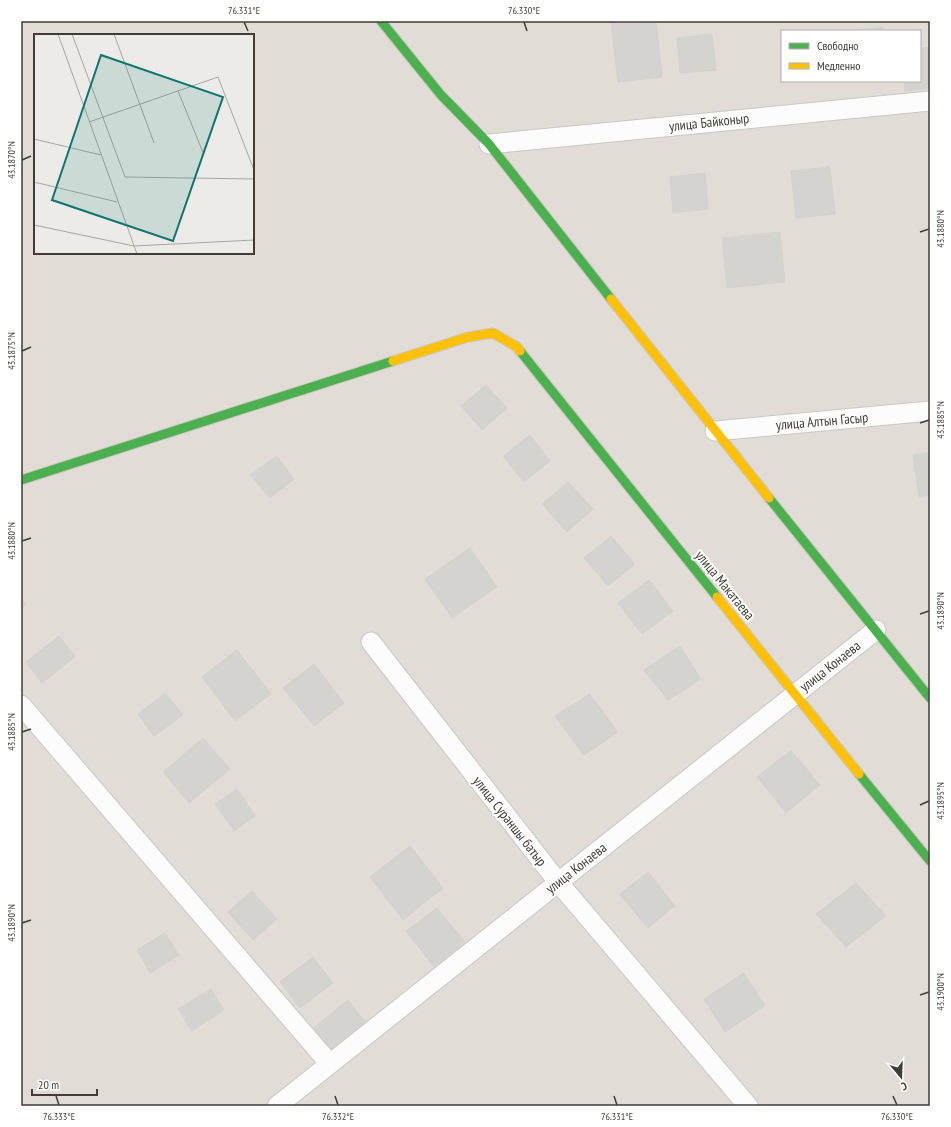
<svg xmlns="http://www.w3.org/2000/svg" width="951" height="1127" viewBox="0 0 951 1127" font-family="'PT Sans Narrow',sans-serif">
<rect width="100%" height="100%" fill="#edebe8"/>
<!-- residential -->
<path fill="#e1ddd6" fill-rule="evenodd" d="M21,21H930V1106H21ZM782,31H920V81H782ZM35,35H253V253H35Z"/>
<!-- building -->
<path fill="#d5d3cf" stroke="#d5d2ce" d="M631,21H656L662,77L618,82L611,23Z
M883,27V31H847Z
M712,34L716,70L680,73L677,38Z
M930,47V88L905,91L904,81H920V48Z
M830,167L835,214L796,218L791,171Z
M705,173L708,209L673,213L670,177Z
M780,232L785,282L727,288L722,238Z
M486,385L507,408L482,430L461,406Z
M530,435L550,461L524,482L503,456Z
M930,453V495L919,497L913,455Z
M277,456L294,479L270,498L250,475Z
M568,482L593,509L567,532L542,504Z
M611,536L635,564L608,586L584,558Z
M470,548L497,587L452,618L425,579Z
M649,580L673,611L642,634L618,603Z
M21,598L26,604L21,609Z
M59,636L75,657L42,683L26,662Z
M680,646L701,679L668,700L644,670Z
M237,650L271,694L235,721L202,677Z
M314,664L344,703L314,726L283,688Z
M165,693L183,715L154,736L138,714Z
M590,694L618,732L584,755L555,716Z
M203,738L230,769L189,803L163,772Z
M791,750L820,785L786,813L757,777Z
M237,789L255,816L234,831L215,804Z
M410,846L443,888L403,920L370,877Z
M648,872L675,906L648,928L620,894Z
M856,883L886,916L846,947L816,914Z
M252,891L277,919L253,940L228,912Z
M437,908L465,942L434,967L406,931Z
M165,933L179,955L150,973L137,950Z
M313,957L333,983L300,1008L280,982Z
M744,973L765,1006L725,1032L704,999Z
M211,989L224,1010L192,1031L178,1009Z
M348,1000L368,1026L330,1055L311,1030Z"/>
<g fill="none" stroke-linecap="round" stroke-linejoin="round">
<defs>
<path id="street" d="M489,144L930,101
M715,431L930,411
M371,642L558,882L748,1106
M21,705L330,1064
M277,1106L876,630"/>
<path id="fast" d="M381,21L441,95L489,144L611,299
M520,351L717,597
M21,480L393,361
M769,498L930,698
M859,774L930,861"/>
<path id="slow" d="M611,299L769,498
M393,361L468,337L493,333L517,347L520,351
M717,597L859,774"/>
</defs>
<!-- street casing -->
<use href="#street" stroke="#cac7c4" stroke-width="21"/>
<!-- fast casing -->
<use href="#fast" stroke="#ccc7bf" stroke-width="11"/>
<!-- slow casing -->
<use href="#slow" stroke="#ccc7bf" stroke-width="11"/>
<!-- street -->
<use href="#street" stroke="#fcfcfc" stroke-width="19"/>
<!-- fast -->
<use href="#fast" stroke="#4caf50" stroke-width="9"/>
<!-- slow -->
<use href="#slow" stroke="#ffc107" stroke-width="9"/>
</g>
<!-- ticks -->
<path fill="none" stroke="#423c36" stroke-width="1.5" d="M244,22L248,31M524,22L527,31M22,160L31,156M920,232L929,229M22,351L31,347M920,423L929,420M22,541L31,538M920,614L929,611M22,732L31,729M920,805L929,801M22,923L31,920M920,995L929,992M56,1096L59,1105M335,1096L338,1105M614,1096L617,1105M893,1096L897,1105"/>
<g text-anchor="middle" stroke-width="4" stroke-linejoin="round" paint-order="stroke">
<!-- street labels -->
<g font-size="14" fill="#423c36" stroke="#fff">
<text transform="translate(709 122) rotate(-6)" y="5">улица Байконыр</text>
<text transform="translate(822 421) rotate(-5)" y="5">улица Алтын Гасыр</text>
<text transform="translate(725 585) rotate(51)" y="5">улица Макатаева</text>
<text transform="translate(830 666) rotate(-38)" y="5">улица Конаева</text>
<text transform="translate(510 821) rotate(52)" y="5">улица Сураншы батыр</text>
<text transform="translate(576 868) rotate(-38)" y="5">улица Конаева</text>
</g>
</g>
<!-- overview -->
<g transform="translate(34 34)">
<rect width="220" height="220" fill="#edebe8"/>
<path fill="none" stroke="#a9a5a1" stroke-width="1" d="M24,0L103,220M38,0L91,143L220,145M80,0L120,109M144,57L170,121M55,88L184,43L220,136M0,105L67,121M0,148L83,168M0,191L100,212L220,206"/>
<path fill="#0f766e" fill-opacity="0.15" stroke="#0f766e" stroke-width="2" d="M67,21L189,63L139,207L18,166Z"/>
<rect width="220" height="220" fill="none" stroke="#423c36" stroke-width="2"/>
</g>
<!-- border -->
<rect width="951" height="1127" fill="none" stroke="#ffffff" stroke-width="44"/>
<!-- legend -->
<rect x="781" y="30" width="140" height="52" fill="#ffffff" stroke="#b3b1af"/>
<rect x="789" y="43" width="20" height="6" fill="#4caf50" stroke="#b3b1af"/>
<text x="817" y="50" font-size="12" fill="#423c36">Свободно</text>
<rect x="789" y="63" width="20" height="6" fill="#ffc107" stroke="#b3b1af"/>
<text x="817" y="70" font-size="12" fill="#423c36">Медленно</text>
<!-- north arrow -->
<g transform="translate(901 1077) rotate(161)" stroke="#ffffff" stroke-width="3" paint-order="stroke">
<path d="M0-3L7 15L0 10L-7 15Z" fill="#423c36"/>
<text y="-6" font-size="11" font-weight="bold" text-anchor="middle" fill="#423c36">С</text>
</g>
<!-- scale -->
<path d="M32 1089v6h65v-6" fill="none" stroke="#423c36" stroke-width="2"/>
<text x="38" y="1089" font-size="12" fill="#423c36" stroke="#ffffff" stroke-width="3" paint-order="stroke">20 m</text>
<rect x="22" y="22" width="907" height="1083" fill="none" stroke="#423c36" stroke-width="1.5"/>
<g font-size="10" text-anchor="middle" fill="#423c36">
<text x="244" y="14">76.331°E</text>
<text x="524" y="14">76.330°E</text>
<text transform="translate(11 160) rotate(-90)" y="4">43.1870°N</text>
<text transform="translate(940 229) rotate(-90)" y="4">43.1880°N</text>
<text transform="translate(11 351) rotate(-90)" y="4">43.1875°N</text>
<text transform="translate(940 420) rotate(-90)" y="4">43.1885°N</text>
<text transform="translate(11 541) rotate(-90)" y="4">43.1880°N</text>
<text transform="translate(940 611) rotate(-90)" y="4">43.1890°N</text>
<text transform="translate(11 732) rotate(-90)" y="4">43.1885°N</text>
<text transform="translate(940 801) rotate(-90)" y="4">43.1895°N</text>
<text transform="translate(11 923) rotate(-90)" y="4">43.1890°N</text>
<text transform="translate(940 992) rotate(-90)" y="4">43.1900°N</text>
<text x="59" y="1120">76.333°E</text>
<text x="338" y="1120">76.332°E</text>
<text x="617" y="1120">76.331°E</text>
<text x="897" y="1120">76.330°E</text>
</g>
</svg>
